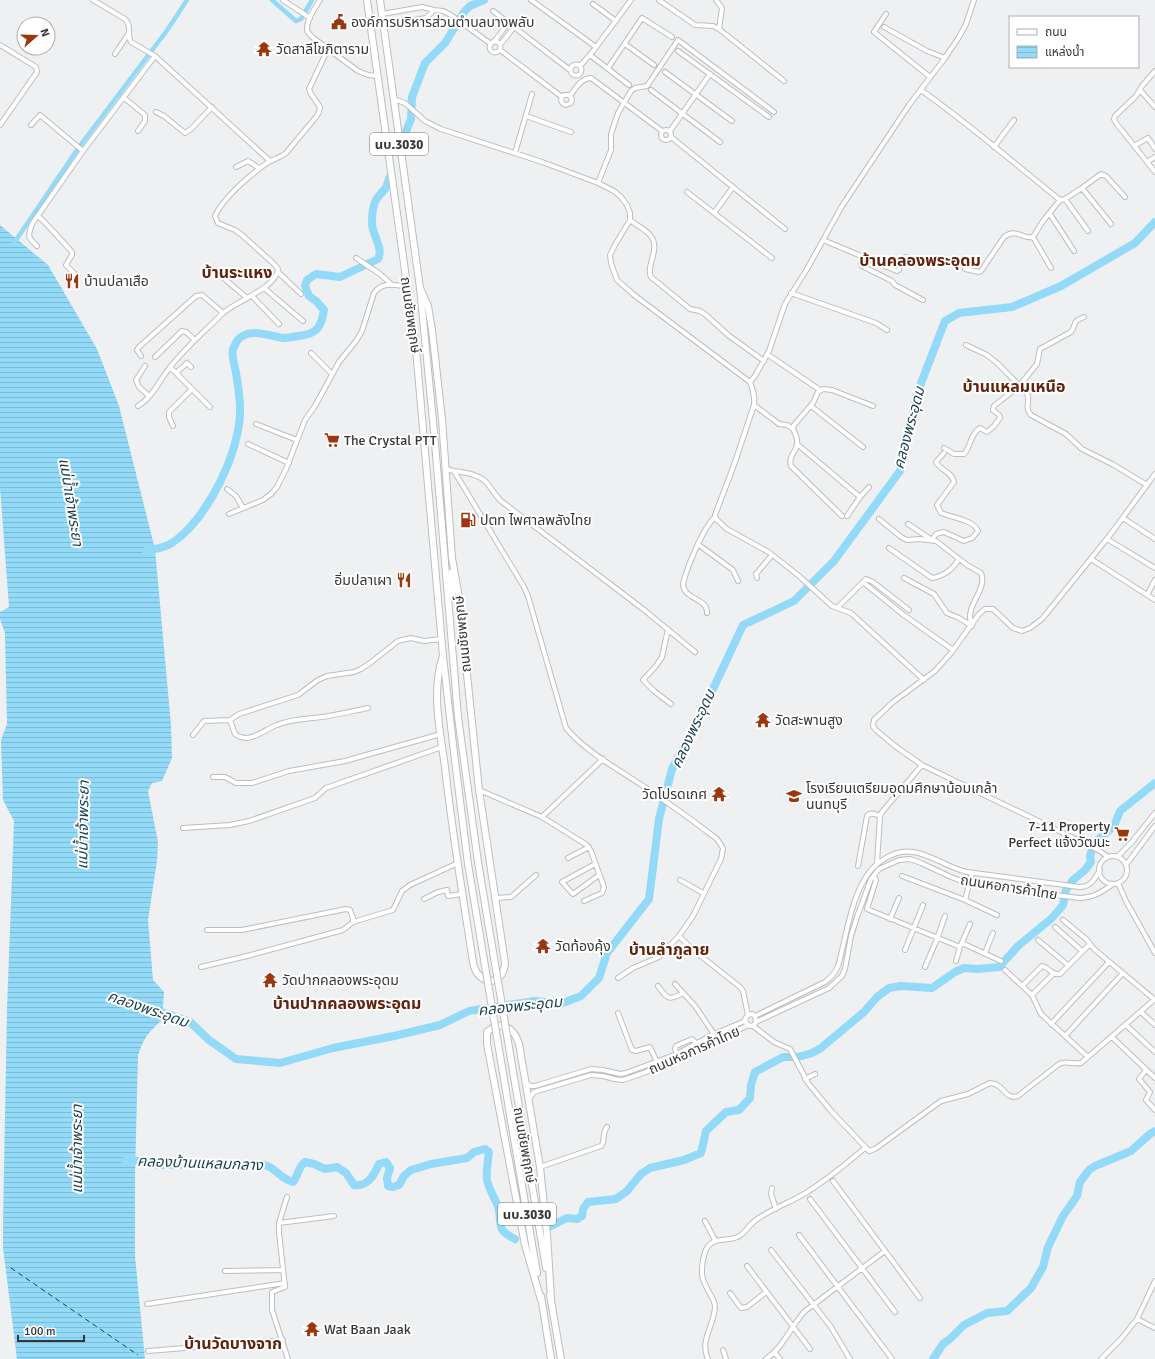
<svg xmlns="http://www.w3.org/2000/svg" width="1155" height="1359" viewBox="0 0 1155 1359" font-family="Signika,'Noto Sans Thai',sans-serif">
<defs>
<pattern id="water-rules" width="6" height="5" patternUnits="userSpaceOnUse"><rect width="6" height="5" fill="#93d9f8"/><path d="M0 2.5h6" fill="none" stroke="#7fbbd5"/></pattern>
</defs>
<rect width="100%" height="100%" fill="#eff0f2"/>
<!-- water -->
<path fill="url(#water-rules)" d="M0,225L48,265L97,349L119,406L155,549L171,725L172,758L162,781L152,783L148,791L158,842L157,861L148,920L153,980L164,992L162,1020C148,1033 144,1037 138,1056L135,1175V1256L145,1359H17L3,1248V1223L7,1009L14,821L3,800L1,740L7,724L5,633L0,619V612L9,607L0,487Z"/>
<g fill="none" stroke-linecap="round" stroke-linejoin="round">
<!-- canal -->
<path stroke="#93d9f8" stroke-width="4.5" d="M272,0L296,21L301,19L312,0
M14,243L79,147L168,29L187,0"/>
<!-- river -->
<path stroke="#93d9f8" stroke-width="8" d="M403,139L411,119L412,97L425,63L445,43L464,12L470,6L484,0
M146,551C154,549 165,548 172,543C207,520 241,451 240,409C240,397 238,385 236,373C235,366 231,356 233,349C234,347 236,343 237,341C248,326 269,336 283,338C288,338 293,337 298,336C317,334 321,328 324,310L316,301L309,296L305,286L307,280L316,274L340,277L378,259C384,248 372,235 372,223C372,217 373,207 375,202C377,196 381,194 384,190C387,187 388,182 389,178
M153,1009L190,1022L209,1040L236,1059L280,1063L333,1048L394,1036L440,1025L469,1011L535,1001L560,1004L581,996L599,978L607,953L649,899L659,819L672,769L706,704L743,625L794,601L834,561L900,471L918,391L945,321L959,313L1012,307L1061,286L1135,243L1155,222
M125,1161H138L159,1165L260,1164C276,1166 278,1178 293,1182C298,1176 298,1167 305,1162L314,1164L325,1169L337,1167L346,1173L354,1185C368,1187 374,1175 379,1164L386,1162L390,1168L387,1178L388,1186L393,1187L399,1185L404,1176L411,1170L431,1164L467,1158L474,1152L485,1149L489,1152C488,1160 486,1171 487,1180C489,1189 494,1197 498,1206C503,1223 494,1229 515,1239
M551,1226L567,1218L577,1219L582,1216L583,1209L588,1202L616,1199L627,1191L641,1174L650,1168L684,1160L701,1153L706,1131L726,1112L739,1110L750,1098L751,1085L755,1072L783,1057H798L812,1053L821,1048L864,1012L877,997L889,988L901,986L932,988L955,972L964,968L978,969L999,967L1018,946L1052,918L1063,905L1066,890L1073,880L1085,870L1091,862L1090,856L1094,843L1114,826L1120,811L1155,783
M933,1359L943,1344L951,1338L964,1325L987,1313L1007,1311L1031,1288L1043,1267L1048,1247L1063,1216L1077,1196L1080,1182L1089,1170L1095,1166L1131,1151L1150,1134L1155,1131"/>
<!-- ferry -->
<path stroke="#173f50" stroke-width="1" stroke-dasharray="5 4" stroke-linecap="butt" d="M11,1268L138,1355"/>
<defs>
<path id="street" d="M93,0L125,19C133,28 126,34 131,42L155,56L270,161
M283,0L310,18
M320,0C314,10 306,20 307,31L312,37L358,71L368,75L378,76
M531,0L596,47
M659,0L695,25L713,26L719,29L784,81
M716,0L722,8L719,29
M593,4L616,21
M434,10L443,11L451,15L491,44
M493,11L570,70
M382,14L422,7L434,10L426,18L383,25
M886,14L874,32L930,77
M884,27L927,51L945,58
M489.5 47a5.5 5.5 0 1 1 11 0a5.5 5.5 0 1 1-11 0Z
M494,42L508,23
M625,44L654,65
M0,45L36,67L37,72L0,125
M500,45L514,27
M500,50L562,97C560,101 562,104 566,105L571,103L572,99L569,95H564L562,97
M678,51L769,117
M115,54L129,33
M590,55L629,85
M570.5 70a5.5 5.5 0 1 1 11 0a5.5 5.5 0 1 1-11 0Z
M580,66L594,50L631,0
M608,68L642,18L672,37
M1155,71L1142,86L1136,96L1115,116L1114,119L1116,123L1155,172
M665,72L732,121
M651,90L720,142
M921,90C969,124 1014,163 1060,200
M1140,90L1155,107
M570,96C576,88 580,79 591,78L662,131
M123,97L145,115V121L138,131
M393,99L405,103L425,121L441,129L542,162L598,183L614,191L621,197L627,205L630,213V220L615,245L610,255L611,263L617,280L634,295L750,382C753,390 755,396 754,405L734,465L715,515L716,519L727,529L770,553L799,576L832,606L851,613L924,680
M156,112L164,116L185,133L191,129L212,107
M526,116L571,132
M31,125L40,115L83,151
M661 135a5 5 0 1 1 10 0a5 5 0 1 1-10 0Z
M670,131L710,74
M671,137L785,229
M1134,146L1148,138L1155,149
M994,147L1014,120
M515,153L532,94
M1147,162L1155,157
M236,167L248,161L259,168
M598,183L611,150V134L618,113L631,91L635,88L647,86L678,40L774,112
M1082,188L1111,224
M687,192L772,258
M1065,199L1088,231
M714,213L733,187
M1050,214L1074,251
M38,216C50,227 61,240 72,252V255L66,265L75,274L73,278
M630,220C636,225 645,229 650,235C662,249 645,265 651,277L690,309L700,311L706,315L728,335L764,361
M1033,237L1051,268
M823,240L897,271L899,270L902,259L906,257L923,263
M37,246C27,237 28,236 32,224L83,151L155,56
M863,257L861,263L862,266L892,281L895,285L923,300
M356,258L380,274L391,284
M965,269L979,272L981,271L1004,237C1017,227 1022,240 1033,237L1043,221L1060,200L1065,199L1082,188L1101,174L1106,176L1125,197
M214,270L247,298
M278,272L301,294
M264,288L303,321
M791,293L876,323L887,330
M252,296L279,324
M966,345L987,355L997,363L1025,391L1028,396C1029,404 1025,408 1031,415L1066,434L1082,449L1114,465L1147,485
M311,353L332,374
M767,354L820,390
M141,356L137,350L139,347L196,296L202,295L223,313
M155,357L182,331L186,332L195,340
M145,366L136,380L139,387L149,396
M170,367L210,407
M176,373L187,363L191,367
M750,382L755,376L769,351L785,304L807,269L842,206L909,105L945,58L959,37L966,24L974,0
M754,405L779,424L787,425L793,429L794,425L813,403L818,392L823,389L832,390L873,406
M138,406C153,397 160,379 171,366C186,347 205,331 222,314C234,302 277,288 278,269L274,264L242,235L235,230L218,223L215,216C223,198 251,174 267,163C273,159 280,158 286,153L316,117L319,112L320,107L311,94L309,89L328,49
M811,406L863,447
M256,424L297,440
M173,426L169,417V412L192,389
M793,429C805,451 787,451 791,466L842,516
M248,444L289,463
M797,444L860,497L869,487
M944,448L954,454H964C971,447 970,434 980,428L987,432L994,426L1000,418L999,415L993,410L994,406L1019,386L1037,364L1040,349L1071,332C1077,324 1071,322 1084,317
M446,469L454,471L524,587L528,596L566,728C584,750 616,768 640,784C666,801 692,820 717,839L723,848L721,859L693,916L679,936L659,957L633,968L618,978
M454,471C463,472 478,474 485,481C491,487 494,494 501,501L643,609L695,652
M227,489L236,496L243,508
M229,514L263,500L271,494L277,487L286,469L305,420L315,406L339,362L356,341L362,331L374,293C382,281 395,285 408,287
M847,516L860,497
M1123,518L1155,539
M879,519L901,537L907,540L919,539L936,541L967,565L981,573C988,589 965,606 971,622L973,623
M908,524L932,540L936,534L944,532L964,541L972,538L978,531C974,520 951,517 941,513L937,505L954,482C952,472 940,470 936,462L944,453
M1107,539L1155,568
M699,545L733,570L738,581
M889,548L932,578C944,576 953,569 959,559
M1091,559L1155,600
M757,578L756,574L772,555
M904,578L934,594L947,613L959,618L972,626
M863,582L901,613L953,650
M1147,595L1155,580
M838,607L866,579L873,582L909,610
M707,613C708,598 684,600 683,584C687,567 703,528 715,517
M668,629L662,657L656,666L643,680L654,691L671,704
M230,720L235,734C249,745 263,730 277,725C291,719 307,719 322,717C337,715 353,711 368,708
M193,735L204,721L230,720L239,714L298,695L318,680L327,676L354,672L361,669L370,663L398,641L411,638L424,641L442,639
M213,777H225L236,783H252L289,771L345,761L441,734
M479,790L542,817L587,845L591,851L604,887L602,893L584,901
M542,817L603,759
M183,828L230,825L249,821L315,798L326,788L442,747
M1099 870a14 14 0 1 1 28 0a14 14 0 1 1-28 0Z
M1108,857L1100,851L1086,844L922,765L895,746L876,730L873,726L874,720L893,702L935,671L951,653L979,614L985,609H993L1013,628L1022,631L1030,628L1042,619L1110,535L1155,474
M1117,857L1132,842L1155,813
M568,858L589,847
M877,863L880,816L882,812L922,765
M595,864L562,882L573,894L599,875
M1126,865L1155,826
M858,866L867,816C870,812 876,814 880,816
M874,876L876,880L867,909L960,947
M902,876L965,900L997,915
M680,880L703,893
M1118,883L1126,901L1155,953
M495,898L511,897L536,875
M424,899L438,892L447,890L448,896L462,894
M965,900L972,873
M890,919L899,898
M1063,920L1086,939L1094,949L1155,1000
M1055,927L1082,951
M207,930H242L346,909L350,910L353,918V922
M679,936L692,949L740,987L743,991L748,1015
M1038,940L1068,965
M962,943L1001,961
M905,950L923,905
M985,953L993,933
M956,961L960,947L970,924
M201,967L251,955L343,930L353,922L393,910L402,891L410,885L458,863
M925,967L937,939L945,916
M1005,970L1032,995L1041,1014L1088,1057
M675,984L695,1006L714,1034
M1023,985L1042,966C1049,967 1052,976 1060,974L1089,945
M658,986C667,999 669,1001 683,993
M1032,995L1054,973
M1141,1012L1155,1025
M618,1013L632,1050L636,1051L650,1047L657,1062
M755,1016L756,1022L754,1025L750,1026L747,1024L745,1019L748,1015L752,1014L755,1016L825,982C841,970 839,960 844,942C850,915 858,874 884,859C892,854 903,850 913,852C930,854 949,868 967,872L1079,887C1091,887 1094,880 1100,870
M756,1022L829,988L842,976L845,969L851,936L857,917L871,879L879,869L899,860L910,859L921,863L951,877L969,884L1079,898C1093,898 1102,892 1113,884
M1051,1024L1109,962
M1126,1025L1155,1052
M753,1026L774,1042L790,1049L808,1083L832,1112L869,1151L875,1149L941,1101L968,1094L990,1083L995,1084L1000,1087L1008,1095L1013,1097L1018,1096L1059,1064C1067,1060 1074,1065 1081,1063L1155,999
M1065,1036L1123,973
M1112,1037L1155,1078
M677,1054L675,1049L676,1046L692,1039L697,1044
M1146,1070L1139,1079L1150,1092L1146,1100L1155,1110
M805,1079L815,1074
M526,1083L531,1086H535L591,1069L603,1070L620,1074L626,1073L677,1054L714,1034L745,1021
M529,1099L534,1092L591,1075L603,1076L614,1079L623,1080L635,1076L685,1058L748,1025
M540,1167L601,1146C606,1141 601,1135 607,1127
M833,1181L920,1298
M772,1188L771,1194L776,1209
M287,1197L279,1223V1233L285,1287L272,1292V1310L288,1359
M810,1199L895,1312
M705,1221L715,1240
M279,1223L334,1216
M799,1235L892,1359
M771,1250L831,1327L850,1359
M747,1266L810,1349
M225,1271L283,1270
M730,1293L741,1308L747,1307L766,1292
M147,1304L285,1283
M1137,1319L1155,1328
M723,1350L726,1359
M148,1351L283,1340
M775,1353L780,1359
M708,1359C699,1340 715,1325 715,1306C714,1298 708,1292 705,1284C700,1276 702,1261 705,1252C712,1233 730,1244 741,1235C747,1230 750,1224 756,1220C771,1209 789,1203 804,1194C826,1181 846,1164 865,1148
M766,1359C783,1348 791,1326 805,1311L885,1251
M1101,1359L1121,1339L1137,1319L1155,1281"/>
<path id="primary" d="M367,0L416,349L443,656L454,753L468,864
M380,0L420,288L434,431L458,717L478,862
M420,288L428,306L432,330L442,419L452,558L459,597L479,790L505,963C503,988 477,986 473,962C463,897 452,832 445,767C440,732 431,690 443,656
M452,598V572
M522,1125L546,1268
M512,1127L537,1273
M550,1295L561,1359
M541,1296L551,1359
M541,1300L525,1245L487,1044V1032C502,1019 514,1028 519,1044L540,1167L547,1235L551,1298"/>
</defs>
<!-- street casing -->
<use href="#street" stroke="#bcbebf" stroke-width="6"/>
<!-- primary casing -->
<use href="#primary" stroke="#bcbebf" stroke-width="8"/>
<!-- street -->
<use href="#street" stroke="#fff" stroke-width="4"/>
<!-- primary -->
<use href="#primary" stroke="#fff" stroke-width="6"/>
<defs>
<path id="primary-bridge" d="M478,862L522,1125
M468,864L512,1127"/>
</defs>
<!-- primary-bridge casing -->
<use href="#primary-bridge" stroke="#bcbebf" stroke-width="8" stroke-linecap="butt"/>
<!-- primary-bridge -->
<use href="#primary-bridge" stroke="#fff" stroke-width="6"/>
</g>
<!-- icons -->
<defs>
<symbol id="civic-bare" viewBox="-9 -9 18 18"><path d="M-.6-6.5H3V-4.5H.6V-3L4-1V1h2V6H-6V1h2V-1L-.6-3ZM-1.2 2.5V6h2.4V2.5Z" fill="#9c360e" stroke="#fff" stroke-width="2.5" paint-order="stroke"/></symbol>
<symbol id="temple-bare" viewBox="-9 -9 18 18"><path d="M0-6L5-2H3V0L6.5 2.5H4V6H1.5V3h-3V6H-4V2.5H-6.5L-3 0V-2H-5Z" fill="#9c360e" stroke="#fff" stroke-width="2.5" paint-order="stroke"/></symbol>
<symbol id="restaurant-bare" viewBox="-9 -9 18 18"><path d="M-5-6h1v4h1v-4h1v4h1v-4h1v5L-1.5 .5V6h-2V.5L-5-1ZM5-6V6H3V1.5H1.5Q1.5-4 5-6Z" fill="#9c360e" stroke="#fff" stroke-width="2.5" paint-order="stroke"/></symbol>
<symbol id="supermarket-bare" viewBox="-9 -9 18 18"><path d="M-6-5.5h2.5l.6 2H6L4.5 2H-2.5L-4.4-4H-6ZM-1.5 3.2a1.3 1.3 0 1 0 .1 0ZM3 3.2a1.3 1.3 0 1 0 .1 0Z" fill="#9c360e" stroke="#fff" stroke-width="2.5" paint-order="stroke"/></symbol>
<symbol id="fuel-bare" viewBox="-9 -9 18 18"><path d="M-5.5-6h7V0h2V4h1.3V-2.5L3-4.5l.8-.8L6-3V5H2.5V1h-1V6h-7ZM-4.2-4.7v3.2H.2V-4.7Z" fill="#9c360e" stroke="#fff" stroke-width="2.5" paint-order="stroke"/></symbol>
<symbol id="school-bare" viewBox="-9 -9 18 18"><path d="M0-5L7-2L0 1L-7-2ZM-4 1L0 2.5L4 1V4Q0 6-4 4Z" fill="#9c360e" stroke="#fff" stroke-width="2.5" paint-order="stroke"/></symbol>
</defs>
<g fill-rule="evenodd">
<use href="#civic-bare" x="328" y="11" width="22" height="22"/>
<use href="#temple-bare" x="253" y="38" width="22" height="22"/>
<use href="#restaurant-bare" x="61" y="270" width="22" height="22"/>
<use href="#supermarket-bare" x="321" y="429" width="22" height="22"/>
<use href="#fuel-bare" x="457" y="509" width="22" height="22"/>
<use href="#restaurant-bare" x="393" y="569" width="22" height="22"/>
<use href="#temple-bare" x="752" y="709" width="22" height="22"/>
<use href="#temple-bare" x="708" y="783" width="22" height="22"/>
<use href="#school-bare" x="783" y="785" width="22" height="22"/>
<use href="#supermarket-bare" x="1111" y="823" width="22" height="22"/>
<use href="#temple-bare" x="532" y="935" width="22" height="22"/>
<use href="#temple-bare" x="259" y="969" width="22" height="22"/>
<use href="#temple-bare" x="301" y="1318" width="22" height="22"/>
</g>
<g text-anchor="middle" stroke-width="4" stroke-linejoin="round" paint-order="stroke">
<!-- shield labels -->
<g fill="#fff" stroke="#727273" stroke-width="1">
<rect x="370" y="133" width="58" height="22" rx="3"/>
<rect x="498" y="1203" width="58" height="22" rx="3"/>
</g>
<g font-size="13" font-weight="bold" fill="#353637">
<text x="399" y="149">นบ.3030</text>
<text x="527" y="1219">นบ.3030</text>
</g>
<!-- poi labels -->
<g font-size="14" fill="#353637" stroke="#fff" text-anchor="start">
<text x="351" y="27">องค์การบริหารส่วนตำบลบางพลับ</text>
<text x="276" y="54">วัดสาลีโขภิตาราม</text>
<text x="84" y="286">บ้านปลาเสือ</text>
<text x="344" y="445">The Crystal PTT</text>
<text x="480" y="525">ปตท ไพศาลพลังไทย</text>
<text x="392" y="585" text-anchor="end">อิ่มปลาเผา</text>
<text x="775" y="725">วัดสะพานสูง</text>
<text x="806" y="793">โรงเรียนเตรียมอุดมศึกษาน้อมเกล้า<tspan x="806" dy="16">นนทบุรี</tspan></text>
<text x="707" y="799" text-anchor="end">วัดโปรดเกศ</text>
<text x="1110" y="831" text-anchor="end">7-11 Property<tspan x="1110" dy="16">Perfect แจ้งวัฒนะ</tspan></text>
<text x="555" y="951">วัดท้องคุ้ง</text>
<text x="282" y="985">วัดปากคลองพระอุดม</text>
<text x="324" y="1334">Wat Baan Jaak</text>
</g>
<!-- street labels -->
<g font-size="14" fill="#353637" stroke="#fff">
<text transform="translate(411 315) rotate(82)" y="5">ถนนชัยพฤกษ์</text>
<text transform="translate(462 634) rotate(-96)" y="5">ถนนชัยพฤกษ์</text>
<text transform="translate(1009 887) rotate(9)" y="5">ถนนหอการค้าไทย</text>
<text transform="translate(694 1050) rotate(-24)" y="5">ถนนหอการค้าไทย</text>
<text transform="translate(525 1145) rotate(80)" y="5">ถนนชัยพฤกษ์</text>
</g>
<!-- water labels -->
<g font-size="15" font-style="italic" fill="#173f50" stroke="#fff">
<text transform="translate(909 428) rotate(-75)" y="5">คลองพระอุดม</text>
<text transform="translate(71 502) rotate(81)" y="5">แม่น้ำเจ้าพระยา</text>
<text transform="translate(693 729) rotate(-65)" y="5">คลองพระอุดม</text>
<text transform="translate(83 825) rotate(-89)" y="5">แม่น้ำเจ้าพระยา</text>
<text transform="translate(520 1006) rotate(-6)" y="5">คลองพระอุดม</text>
<text transform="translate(148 1009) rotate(19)" y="5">คลองพระอุดม</text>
<text transform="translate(77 1149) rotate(-90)" y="5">แม่น้ำเจ้าพระยา</text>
<text transform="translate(200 1163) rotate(2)" y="5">คลองบ้านแหลมกลาง</text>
</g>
<!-- quarter labels -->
<g font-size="16" font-weight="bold" fill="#63220b" stroke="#fff">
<text x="920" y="266">บ้านคลองพระอุดม</text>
<text x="237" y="278">บ้านระแหง</text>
<text x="1014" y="392">บ้านแหลมเหนือ</text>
<text x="669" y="955">บ้านลำภูลาย</text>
<text x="347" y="1009">บ้านปากคลองพระอุดม</text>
<text x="233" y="1349">บ้านวัดบางจาก</text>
</g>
</g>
<!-- legend -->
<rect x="1009" y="16" width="130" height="52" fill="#ffffff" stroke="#aeafaf"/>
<rect x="1017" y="29" width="20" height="6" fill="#ffffff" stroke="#aeafaf"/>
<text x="1045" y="36" font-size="12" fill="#353637">ถนน</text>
<rect x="1017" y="46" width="20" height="12" fill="url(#water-rules)" stroke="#aeafaf"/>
<text x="1045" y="56" font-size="12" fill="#353637">แหล่งน้ำ</text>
<!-- north arrow -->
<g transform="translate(36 36) rotate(70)"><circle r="19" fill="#ffffff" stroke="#aeafaf"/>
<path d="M0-3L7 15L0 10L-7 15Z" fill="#9c360e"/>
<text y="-6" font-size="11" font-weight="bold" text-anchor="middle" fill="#353637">N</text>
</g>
<!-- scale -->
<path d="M18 1335v6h66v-6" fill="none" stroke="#353637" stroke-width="2"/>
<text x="24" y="1335" font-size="12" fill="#353637" stroke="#ffffff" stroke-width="3" paint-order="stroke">100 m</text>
</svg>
